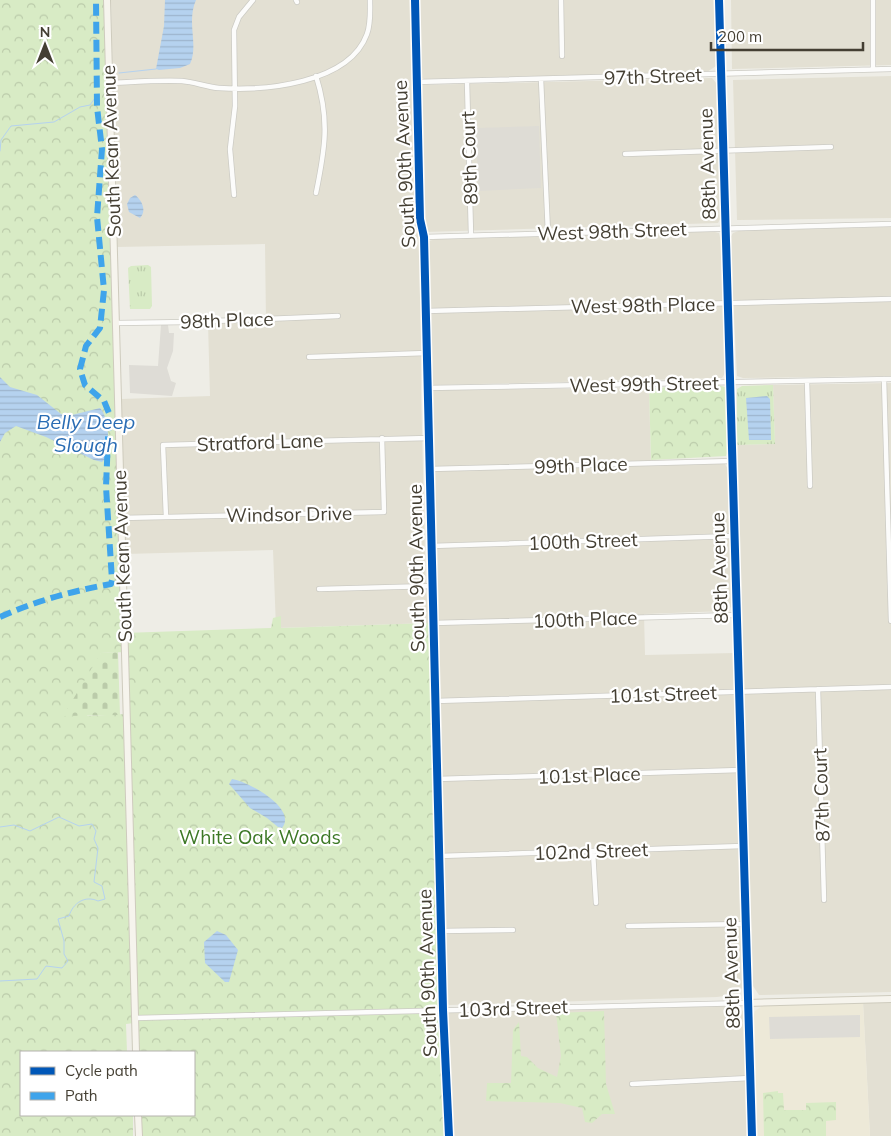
<svg xmlns="http://www.w3.org/2000/svg" width="891" height="1136" viewBox="0 0 891 1136" font-family="Mulish,sans-serif">
<defs>
<pattern id="grass-tufts" width="24" height="20" patternUnits="userSpaceOnUse" patternTransform="scale(1.25)"><rect width="24" height="20" fill="#d8ebc5"/><path d="M3 7l-1-3M5 7V3M7 7l1-3M15 17l-1-3M17 17v-4M19 17l1-3" fill="none" stroke="#bbcbaa"/></pattern>
<pattern id="forest-crowns" width="20" height="18" patternUnits="userSpaceOnUse" patternTransform="scale(1.25)"><rect width="20" height="18" fill="#d8ebc5"/><path d="M2 6a3 3 0 1 1 6 0M12 15a3 3 0 1 1 6 0" fill="none" stroke="#bbcbaa"/></pattern>
<pattern id="cemetery-stones" width="16" height="16" patternUnits="userSpaceOnUse" patternTransform="scale(1.25)"><rect width="16" height="16" fill="#d8ebc5"/><path d="M2 7V4a2 2 0 0 1 4 0v3zM10 15v-3a2 2 0 0 1 4 0v3z" fill="#bbcbaa"/></pattern>
<pattern id="water-rules" width="6" height="5" patternUnits="userSpaceOnUse" patternTransform="scale(1.25)"><rect width="6" height="5" fill="#b5d2ef"/><path d="M0 2.5h6" fill="none" stroke="#9db5cd"/></pattern>
</defs>
<rect width="100%" height="100%" fill="#eeede6"/>
<!-- residential -->
<path fill="#e3e0d3" d="M111,0H412L418,228L422,293L421,389L426,591L430,623L276,628L273,550L125,554L121,399L210,396L208,323L266,322L265,244L117,247Z
M418,0H714L716,66L707,72L424,79L420,77Z
M731,0H891V65L732,69Z
M891,76V218L737,220L733,80Z
M712,78L717,84L721,217L718,223L425,232L422,226L419,89L421,85Z
M891,227V376L743,378L737,376L730,238L733,233L741,230Z
M711,231L719,233L721,242L725,373L722,378L434,385L430,383L426,247L429,241L436,239Z
M891,383V992L759,995L753,986L736,445L775,444L773,385Z
M649,388L651,466L721,463L725,464L729,471L732,600L731,607L726,611L644,614L645,655L734,653L742,988L738,994L717,997L449,1005L444,998L441,708L429,394L433,390Z
M863,1002H891V1136H870Z
M737,1005L745,1013L749,1136H449L447,1013Z"/>
<!-- industrial -->
<path fill="#dedcd5" d="M539,126L541,188L478,191L476,128Z"/>
<!-- education -->
<path fill="#ede9d8" d="M863,1002L870,1136H757L753,1018L755,1011L762,1006L778,1005Z"/>
<!-- grass -->
<path fill="url(#grass-tufts)" d="M148,265L151,267L152,306L150,309H130L128,268L131,266Z
M773,385L775,444L736,445L737,389L742,386Z"/>
<!-- forest -->
<path fill="url(#forest-crowns)" fill-rule="evenodd" d="M0,0H107L123,633L271,628L273,618L281,616V628L430,623L433,719L438,744L449,1136H138V1115H194V1052H136L134,1023L126,1024L127,1052H21V1115H133V1136H0ZM125,652L126,714L87,716L101,653Z
M718,385L725,387L727,392L729,448L726,456L651,460L649,388Z
M604,1011L606,1084L615,1114H602L592,1123L585,1122L582,1108L560,1103L486,1101L487,1083H511L513,1030L519,1022L521,1056L527,1057L538,1068L557,1077L561,1056L556,1013Z
M778,1091V1093H783L784,1110H806V1103L836,1102V1120L826,1121V1136H764L763,1093Z"/>
<!-- cemetery -->
<path fill="url(#cemetery-stones)" d="M118,652L120,715L63,716L101,653Z"/>
<!-- parking -->
<path fill="#dedcd6" d="M161,325H168L169,333H174L173,351L167,368L171,381L176,383L172,396L130,393L129,365L158,366Z
M860,1015V1037L770,1039L769,1017Z"/>
<!-- water -->
<path fill="url(#water-rules)" d="M165,0H196C186,23 199,44 190,64L180,68L159,70L156,69L164,26Z
M135,195C142,200 147,211 140,218L129,212L127,204L130,198Z
M0,377L10,387L37,395L61,414L68,416L100,408C109,417 110,446 106,458L102,462L94,460L46,437L16,426L5,433L0,442Z
M767,396L770,399L771,440H749L746,398Z
M232,779C247,781 298,808 282,828L278,827L267,818L250,808L229,784Z
M217,931L226,935L238,950L229,982H225L205,963L204,942Z"/>
<g fill="none" stroke-linecap="round" stroke-linejoin="round">
<!-- stream -->
<path stroke="#b5d2ef" stroke-width="1" d="M119,73L156,69
M0,151L1,140L11,126L54,122L80,107L90,105L95,98
M0,827L14,825L30,831L59,817L79,826L92,824L96,831L94,839L98,848L94,882L102,886L105,899L98,901C85,895 73,903 69,916L58,919L64,941V954L68,961L62,968L46,966L37,979L0,981"/>
<defs>
<path id="street" d="M296,0L297,2
M415,0L420,219L424,237L443,1010L449,1136
M561,0L562,56
M873,0V69
M316,76C330,120 325,149 316,193
M541,79L548,233
M467,81L471,235
M416,82L891,69
M110,83C133,82 158,80 182,81C195,82 206,87 219,88C264,91 349,84 367,34C371,23 370,11 370,0
M625,154L831,147
M234,195L230,149L235,106L234,30L239,17L253,0
M424,237L891,224
M426,311L891,299
M116,323L191,322L338,316
M309,357L427,353
M884,379L891,621
M807,381L810,486
M427,388L891,379
M430,469L732,461
M166,517L163,445L429,438
M121,518L384,512L382,438
M431,546L734,536
M319,589L432,586
M433,623L737,615
M818,689L824,900
M435,701L891,687
M437,779L741,770
M593,852L596,903
M439,856L743,846
M628,926L746,924
M441,931L513,930
M135,1018L748,1003
M632,1084L750,1078"/>
<path id="secondary" d="M107,0L136,1052
M719,0L752,1136
M748,1003L891,999
M138,1115L139,1136"/>
</defs>
<!-- street casing -->
<use href="#street" stroke="#cccbc4" stroke-width="6"/>
<!-- secondary casing -->
<use href="#secondary" stroke="#cecbbd" stroke-width="8"/>
<!-- street -->
<use href="#street" stroke="#fcfcfb" stroke-width="4.5"/>
<!-- secondary -->
<use href="#secondary" stroke="#f6f4ed" stroke-width="6"/>
<!-- quiet -->
<path stroke="#3fa4eb" stroke-width="6" stroke-dasharray="12 6" stroke-linecap="butt" d="M0,617C36,601 72,591 111,584L112,580L106,487L109,413L104,401L85,385L80,369L86,346L100,328L104,290L97,217L102,149L97,107L96,0"/>
<defs>
<path id="cycleway" d="M415,0L420,219L424,237L443,1010L449,1136
M719,0L752,1136"/>
</defs>
<!-- cycleway casing -->
<use href="#cycleway" stroke="#fff" stroke-width="11"/>
<!-- cycleway -->
<use href="#cycleway" stroke="#0057b8" stroke-width="8"/>
</g>
<g text-anchor="middle" stroke-width="4.5" stroke-linejoin="round" paint-order="stroke">
<!-- street labels -->
<g font-size="19" fill="#443f33" stroke="#fff">
<text transform="translate(653 76) rotate(-2)" y="7">97th Street</text>
<text transform="translate(111 151) rotate(-92)" y="7">South Kean Avenue</text>
<text transform="translate(469 158) rotate(-92)" y="7">89th Court</text>
<text transform="translate(404 164) rotate(-93)" y="7">South 90th Avenue</text>
<text transform="translate(707 164) rotate(-92)" y="7">88th Avenue</text>
<text transform="translate(612 231) rotate(-2)" y="7">West 98th Street</text>
<text transform="translate(643 305) rotate(-1)" y="7">West 98th Place</text>
<text transform="translate(227 320) rotate(-2)" y="7">98th Place</text>
<text transform="translate(644 384) rotate(-1)" y="7">West 99th Street</text>
<text transform="translate(260 442) rotate(-2)" y="7">Stratford Lane</text>
<text transform="translate(581 465) rotate(-2)" y="7">99th Place</text>
<text transform="translate(289 514) rotate(-1)" y="7">Windsor Drive</text>
<text transform="translate(583 541) rotate(-2)" y="7">100th Street</text>
<text transform="translate(122 556) rotate(-92)" y="7">South Kean Avenue</text>
<text transform="translate(416 568) rotate(-91)" y="7">South 90th Avenue</text>
<text transform="translate(719 568) rotate(-92)" y="7">88th Avenue</text>
<text transform="translate(585 619) rotate(-2)" y="7">100th Place</text>
<text transform="translate(663 694) rotate(-2)" y="7">101st Street</text>
<text transform="translate(589 775) rotate(-2)" y="7">101st Place</text>
<text transform="translate(821 795) rotate(-92)" y="7">87th Court</text>
<text transform="translate(591 851) rotate(-2)" y="7">102nd Street</text>
<text transform="translate(427 973) rotate(-92)" y="7">South 90th Avenue</text>
<text transform="translate(731 973) rotate(-92)" y="7">88th Avenue</text>
<text transform="translate(513 1008) rotate(-2)" y="7">103rd Street</text>
</g>
<!-- park labels -->
<g font-size="19" fill="#3c7825" stroke="#fff">
<text x="260" y="844">White Oak Woods</text>
</g>
<!-- water labels -->
<g font-size="20" font-style="italic" fill="#296cb4" stroke="#fff">
<text x="86" y="429">Belly Deep<tspan x="86" dy="23">Slough</tspan></text>
</g>
</g>
<!-- legend -->
<rect x="20" y="1051" width="175" height="65" fill="#ffffff" stroke="#b4b2ad"/>
<rect x="30" y="1067" width="25" height="8" fill="#0057b8" stroke="#b4b2ad"/>
<text x="65" y="1076" font-size="15" fill="#443f33">Cycle path</text>
<rect x="30" y="1092" width="25" height="8" fill="#3fa4eb" stroke="#b4b2ad"/>
<text x="65" y="1101" font-size="15" fill="#443f33">Path</text>
<!-- north arrow -->
<g transform="translate(45 45)" stroke="#ffffff" stroke-width="4" paint-order="stroke">
<path d="M0-4L9 19L0 12L-9 19Z" fill="#443f33"/>
<text y="-8" font-size="14" font-weight="bold" text-anchor="middle" fill="#443f33">N</text>
</g>
<!-- scale -->
<path d="M711 42v8h152v-8" fill="none" stroke="#443f33" stroke-width="2.5"/>
<text x="718" y="42" font-size="15" fill="#443f33" stroke="#ffffff" stroke-width="4" paint-order="stroke">200 m</text>
</svg>
